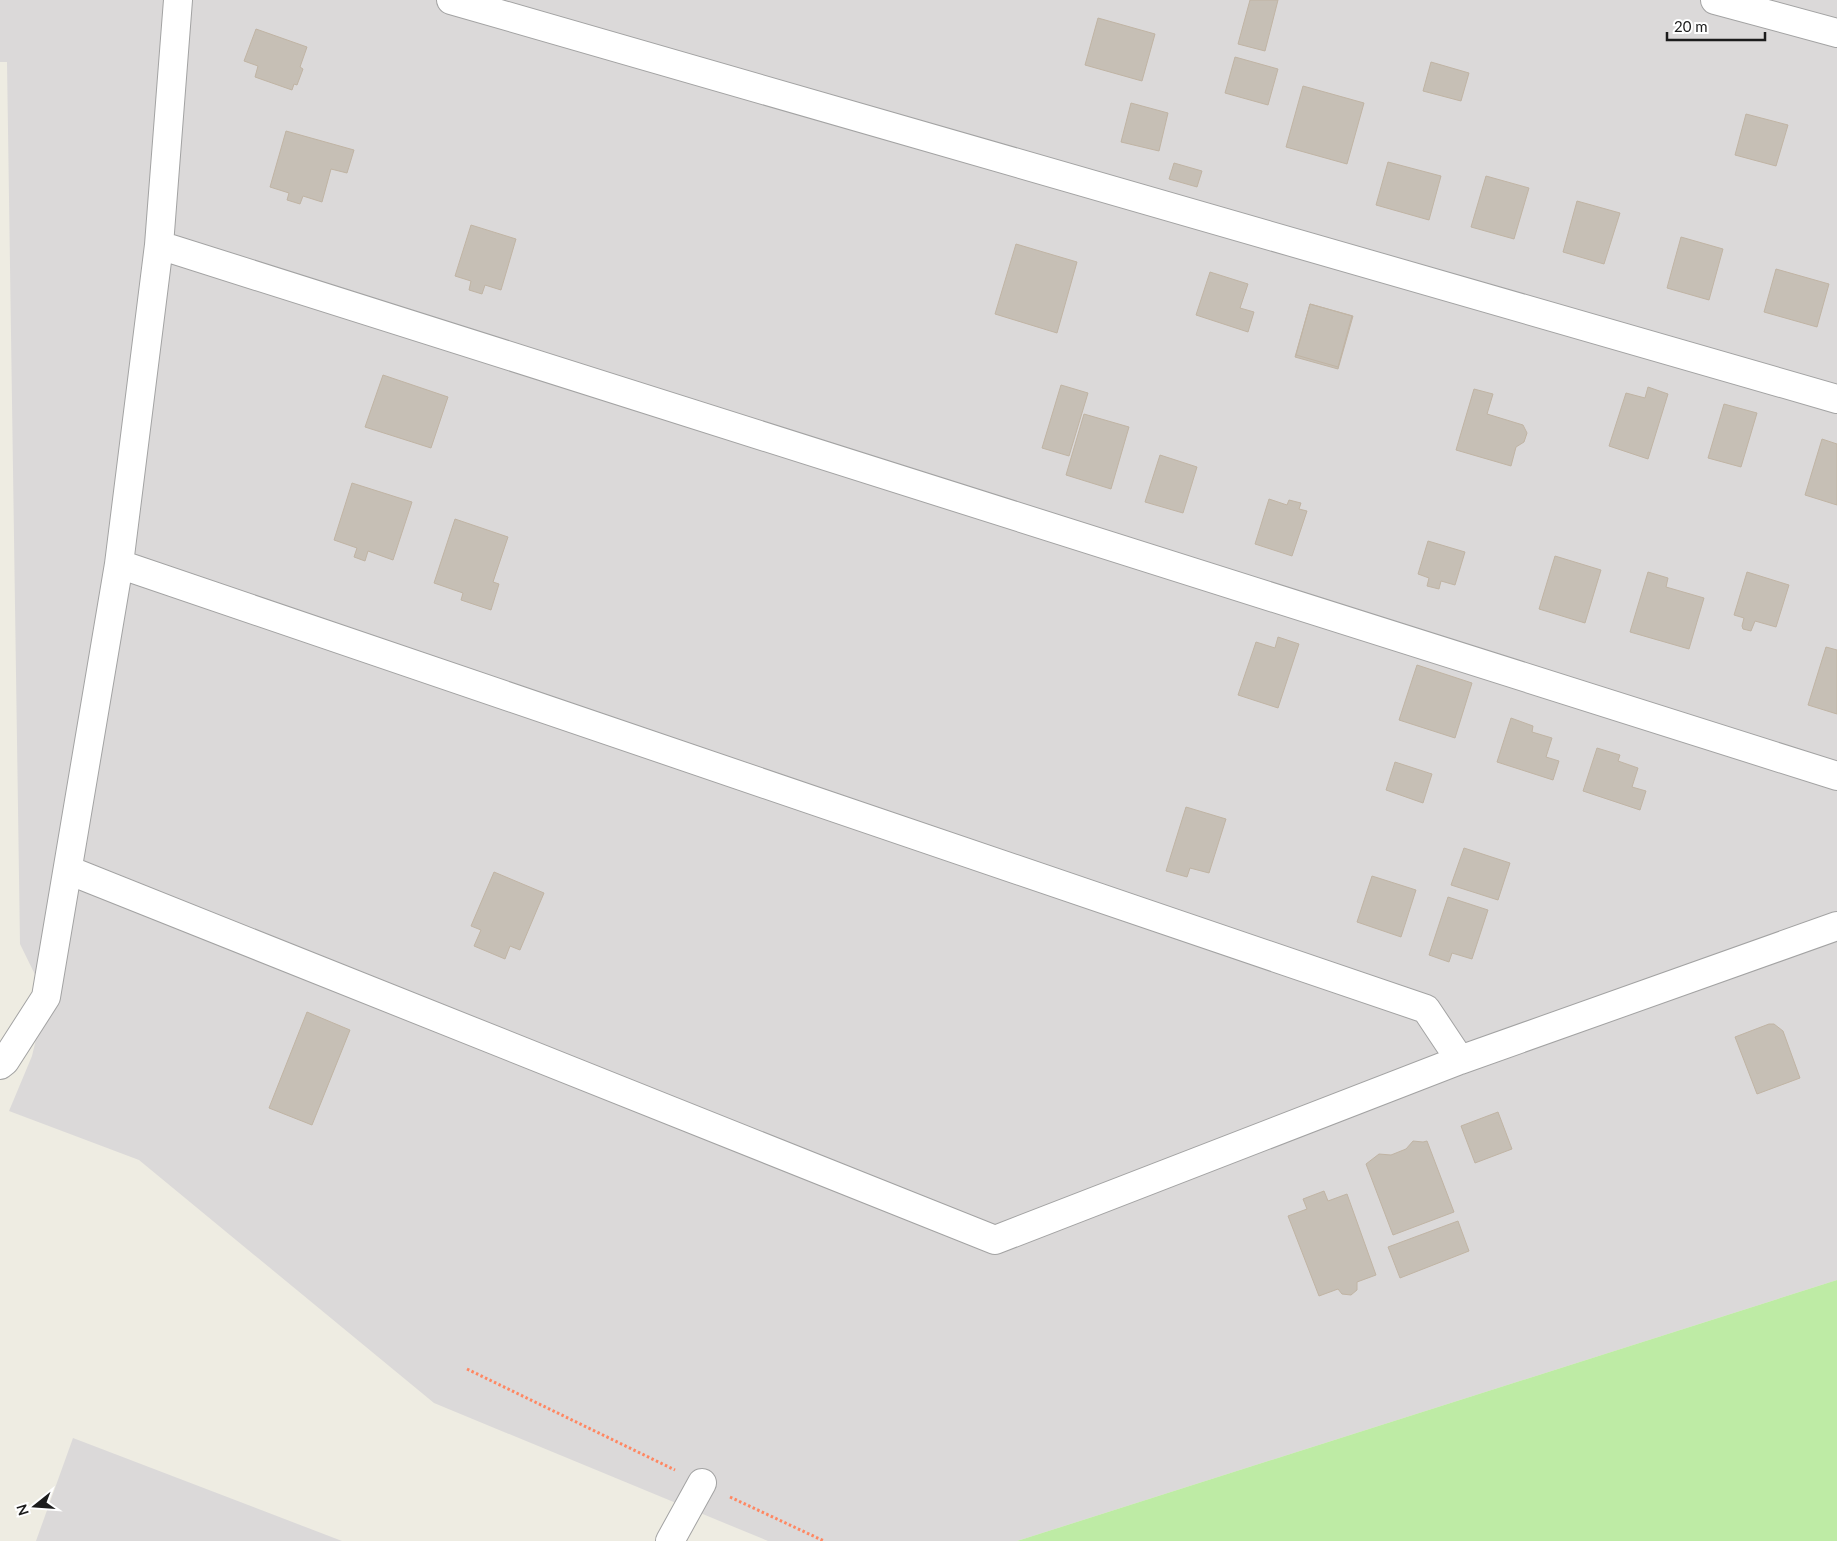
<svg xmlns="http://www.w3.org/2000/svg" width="1837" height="1541" viewBox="0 0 1837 1541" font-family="Lato,sans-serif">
<rect width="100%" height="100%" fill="#eeece2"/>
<!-- residential -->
<path fill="#dbd9d9" d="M0,0H1837V1280L1017,1541H768L434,1403L139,1160L9,1111L32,1056L46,997L20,944L7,62H0Z
M73,1438L342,1541H36Z"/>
<!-- grass -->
<path fill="#beeba5" d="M1837,1280V1541H1017Z"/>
<!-- building -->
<path fill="#c6bfb5" stroke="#c0b4a4" d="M1250,0H1278L1265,51L1238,44Z
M1098,18L1155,34L1142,81L1085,65Z
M256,29L307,47L300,67L303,69L297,85L294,84L292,90L255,77L258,66L244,61Z
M1235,57L1278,69L1268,105L1225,93Z
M1431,62L1469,73L1461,101L1423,91Z
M1303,86L1364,103L1347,164L1286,147Z
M1131,103L1168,113L1159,151L1121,142Z
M1746,114L1788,125L1776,166L1735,155Z
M286,131L354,150L347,173L331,169L322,202L303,196L300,204L287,200L289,193L270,187Z
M1388,162L1441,176L1429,220L1376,205Z
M1174,163L1202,171L1197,187L1169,179Z
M1486,176L1529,188L1514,239L1471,227Z
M1577,201L1620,213L1604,264L1563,252Z
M471,225L516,239L501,290L485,285L482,294L469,290L471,281L455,276Z
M1681,237L1723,249L1709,300L1667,288Z
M1016,244L1077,262L1057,333L995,314Z
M1776,269L1829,284L1817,327L1764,312Z
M1210,272L1248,284L1240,308L1254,312L1248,332L1196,315Z
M1310,304L1352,316L1338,367L1296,355Z
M1310,304L1353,316L1338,369L1295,357Z
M383,375L448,397L431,448L365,427Z
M1061,385L1088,393L1069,456L1042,448Z
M1648,387L1668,394L1648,459L1609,446L1626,393L1645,398Z
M1474,389L1493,394L1487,414L1523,425L1527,433L1524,442L1516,447L1511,466L1456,450Z
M1724,404L1757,413L1741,467L1708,458Z
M1084,414L1129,427L1111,489L1066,475Z
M1822,439L1837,444V505L1805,495Z
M1160,455L1197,467L1183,513L1145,502Z
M352,483L412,502L393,560L368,551L365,561L354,557L357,548L334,540Z
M1269,499L1287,505L1289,500L1301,503L1299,509L1307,511L1292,556L1255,544Z
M455,519L508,537L493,582L499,584L491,610L461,600L463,593L434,583Z
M1428,541L1465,552L1455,585L1441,581L1439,589L1427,586L1429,578L1418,574Z
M1555,556L1601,570L1585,623L1539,609Z
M1648,572L1668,578L1666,587L1704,598L1689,649L1630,632Z
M1747,572L1789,585L1776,627L1755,621L1751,631L1743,629L1742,626L1744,618L1734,615Z
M1278,637L1299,644L1278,708L1238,695L1256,642L1275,648Z
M1826,647L1837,650V714L1808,705Z
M1417,665L1472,683L1455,738L1399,720Z
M1511,718L1533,726L1532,732L1552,738L1546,757L1559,761L1553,780L1497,762Z
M1597,748L1620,755L1618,761L1638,768L1632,787L1646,791L1640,810L1583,791Z
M1395,762L1432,774L1423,803L1386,790Z
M1186,807L1226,819L1209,873L1190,868L1187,877L1166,871Z
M1464,848L1510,863L1498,900L1451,885Z
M494,872L544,893L520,950L510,946L505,959L474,946L481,930L471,926Z
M1372,876L1416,890L1401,937L1357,922Z
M1448,897L1488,910L1472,959L1452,953L1449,962L1429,955Z
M307,1012L350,1030L312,1125L269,1108Z
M1769,1024H1774L1783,1031L1800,1078L1757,1094L1735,1037Z
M1498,1112L1512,1149L1475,1163L1461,1126Z
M1413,1141L1423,1142L1427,1141L1454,1212L1393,1235L1366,1164L1379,1154L1391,1155L1406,1149Z
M1324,1191L1328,1201L1347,1194L1376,1275L1357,1282V1290L1351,1295L1342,1294L1338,1289L1319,1296L1288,1216L1307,1209L1303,1199Z
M1458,1221L1469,1251L1400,1278L1388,1247Z"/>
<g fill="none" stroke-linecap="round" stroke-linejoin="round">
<defs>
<path id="minor" d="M451,0L1837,399
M1715,0L1837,33
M159,245L1837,776
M119,564L1426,1009L1460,1060
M68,870L995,1240L1460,1060L1837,926
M0,1065L5,1061L46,997L119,564L159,245L178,0
M670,1541L702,1483"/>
</defs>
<!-- minor casing -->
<use href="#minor" stroke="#a3a3a3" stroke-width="30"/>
<!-- path -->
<path stroke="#ff8762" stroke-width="3" stroke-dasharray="2.5 2.5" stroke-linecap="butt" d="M467,1369L675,1470
M730,1497L824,1541"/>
<!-- minor -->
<use href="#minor" stroke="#fff" stroke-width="28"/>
</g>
<!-- north arrow -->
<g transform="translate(35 1506) rotate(253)" stroke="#ffffff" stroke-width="4" paint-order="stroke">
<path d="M0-4L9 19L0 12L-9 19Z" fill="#1c1c1c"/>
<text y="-8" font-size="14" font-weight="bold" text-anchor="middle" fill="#1c1c1c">N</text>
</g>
<!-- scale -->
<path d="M1667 32v8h98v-8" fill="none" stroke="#1c1c1c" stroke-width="2.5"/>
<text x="1674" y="32" font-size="15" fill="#1c1c1c" stroke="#ffffff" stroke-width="4" paint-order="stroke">20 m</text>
</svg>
